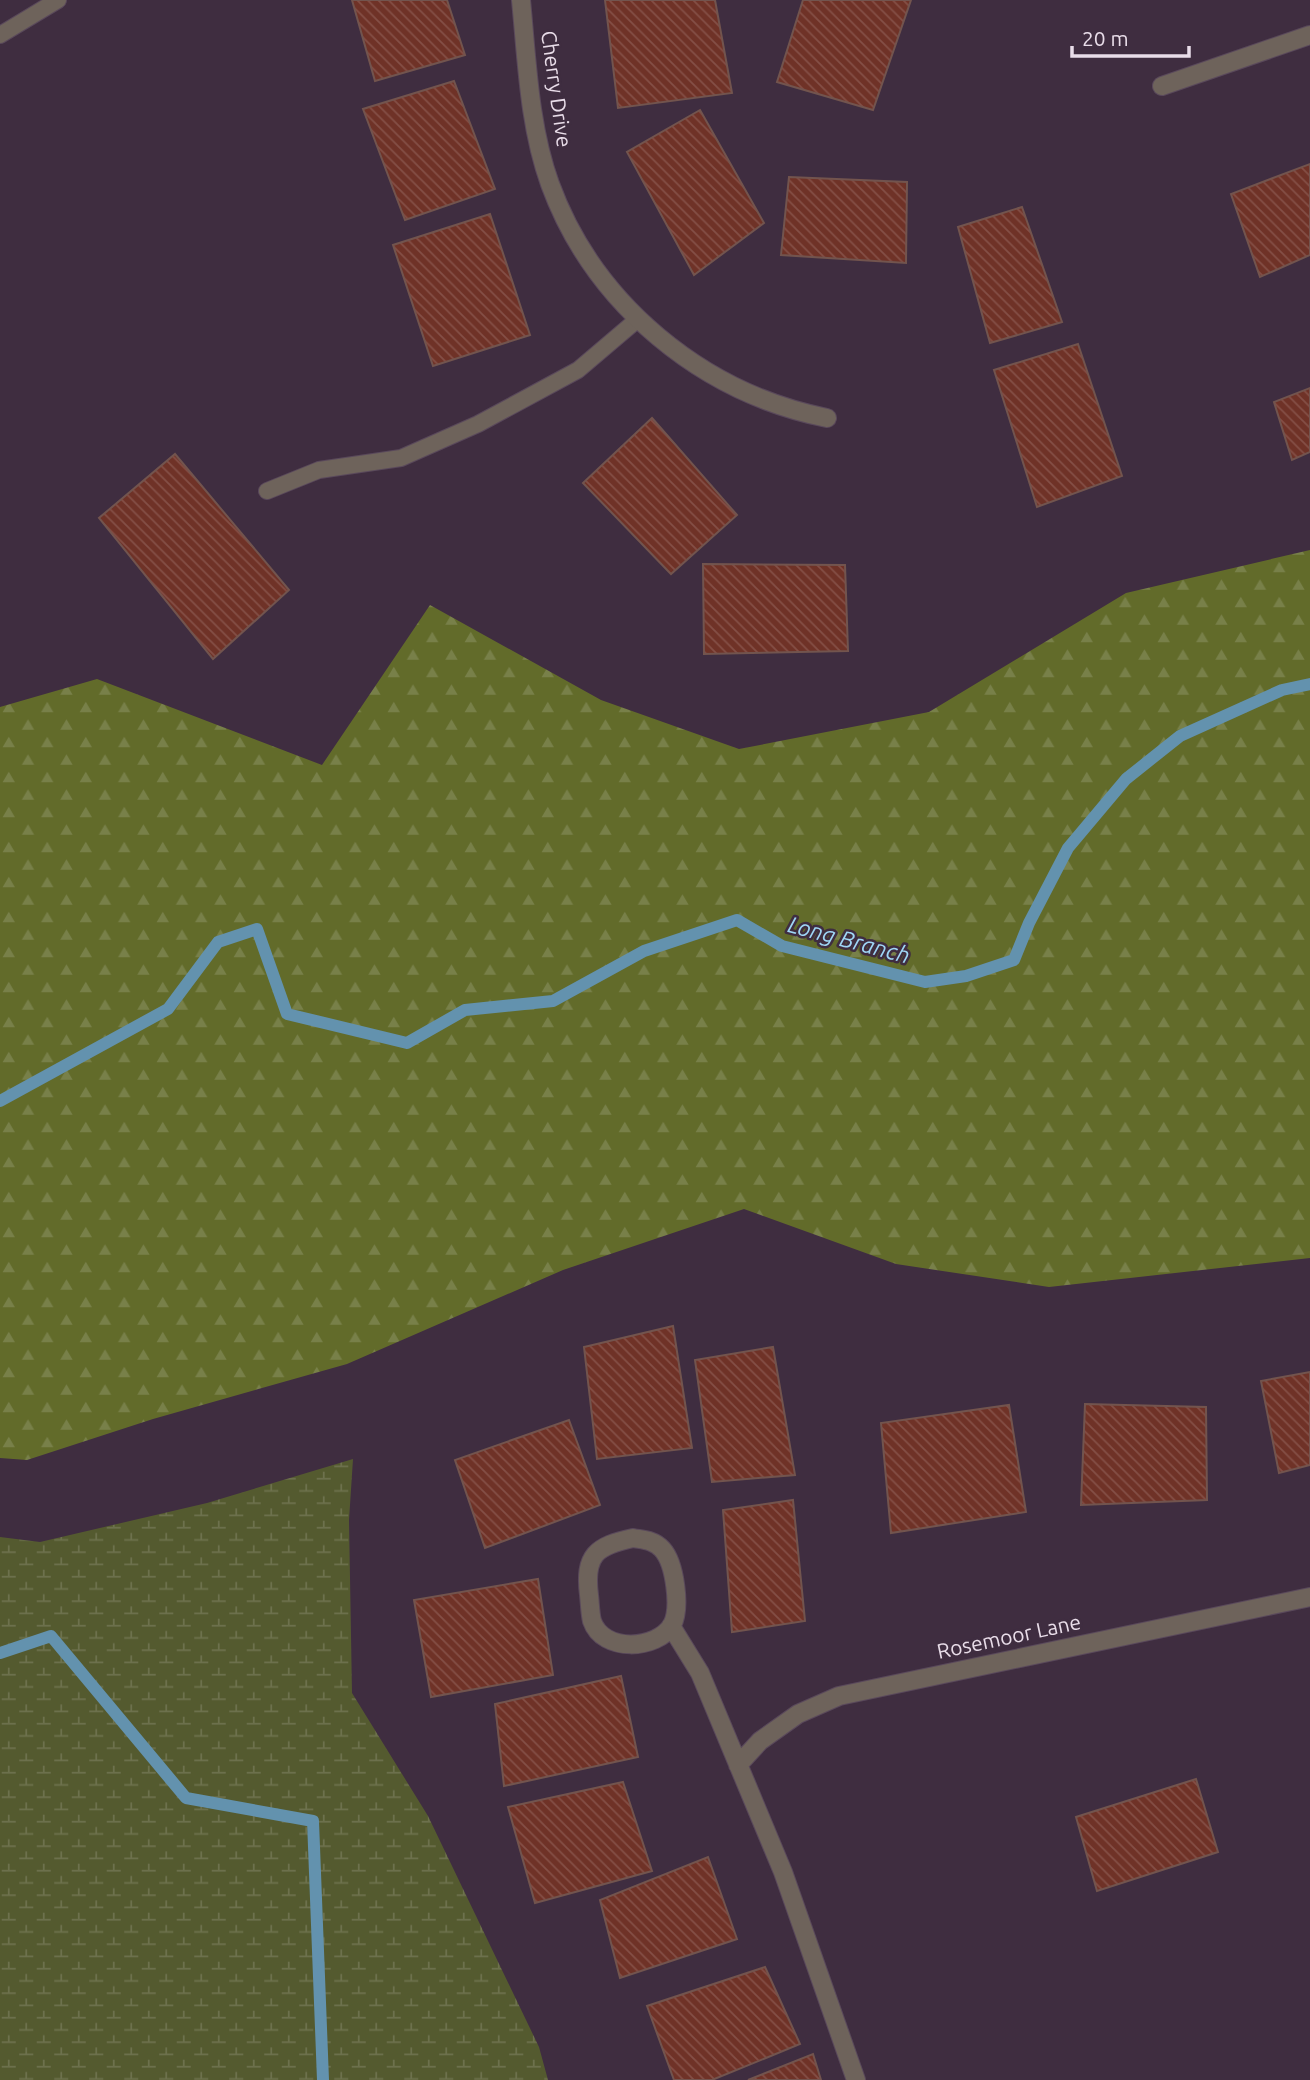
<svg xmlns="http://www.w3.org/2000/svg" width="1310" height="2080" viewBox="0 0 1310 2080" font-family="Ubuntu,sans-serif">
<defs>
<pattern id="forest-firs" width="22" height="20" patternUnits="userSpaceOnUse" patternTransform="scale(1.75)"><rect width="22" height="20" fill="#626b2a"/><path d="M5 1l3.5 6h-7zM16 11l3.5 6h-7z" fill="#788049"/></pattern>
<pattern id="wetland-marsh" width="20" height="14" patternUnits="userSpaceOnUse" patternTransform="scale(1.75)"><rect width="20" height="14" fill="#545a2f"/><path d="M1 5h8M5 5V1M11 12h8M15 12V8" fill="none" stroke="#6d714d"/></pattern>
<pattern id="building-back-hatch" width="6" height="6" patternUnits="userSpaceOnUse" patternTransform="scale(1.75)"><rect width="6" height="6" fill="#6f3227"/><path d="M-1 5l2 2M0 0l6 6M5-1l2 2" fill="none" stroke="#844f46"/></pattern>
</defs>
<rect width="100%" height="100%" fill="#3f2d40"/>
<!-- forest -->
<path fill="url(#forest-firs)" d="M1310,550V1258L1049,1287L896,1264L744,1209L563,1270L347,1364L153,1419L27,1460L0,1458V707L97,679L322,765L430,605L601,700L739,749L929,712L1126,593Z"/>
<!-- wetland -->
<path fill="url(#wetland-marsh)" d="M353,1459L349,1520L352,1693L428,1816L539,2047L548,2080H0V1537L40,1542L207,1503Z"/>
<g fill="none" stroke-linecap="round" stroke-linejoin="round">
<!-- stream -->
<path stroke="#6392ae" stroke-width="12" d="M0,1101L168,1009L218,942L257,929L287,1014L407,1043L465,1010L553,1001L644,951L737,920L782,946L925,982L966,976L1014,960L1029,923L1068,848L1126,779L1180,736L1282,690L1310,684
M0,1653L51,1636L186,1798L313,1821L323,2080"/>
</g>
<!-- building -->
<path fill="url(#building-back-hatch)" stroke="#72544e" stroke-width="2" d="M352,0H447L465,55L375,81Z
M605,0H715L732,93L618,108Z
M803,0H911L873,110L777,82Z
M454,81L495,189L405,220L363,109Z
M700,110L764,223L694,275L627,152Z
M1310,164V255L1260,277L1231,194Z
M789,177L907,182L906,263L781,255Z
M1022,207L1062,322L990,343L958,227Z
M490,214L530,335L433,366L393,245Z
M1078,344L1122,476L1037,507L994,370Z
M1310,388V452L1292,460L1274,402Z
M652,418L737,515L671,574L583,483Z
M175,454L289,590L213,659L99,518Z
M703,564L845,565L848,651L704,654Z
M673,1326L692,1448L597,1459L584,1347Z
M773,1347L795,1475L712,1482L695,1360Z
M1310,1372V1465L1279,1473L1261,1381Z
M1085,1404L1206,1407L1207,1500L1081,1505Z
M1009,1405L1026,1512L891,1533L881,1423Z
M569,1420L600,1505L485,1548L455,1460Z
M793,1500L805,1621L732,1632L723,1510Z
M538,1579L553,1675L431,1697L414,1600Z
M621,1676L638,1757L504,1786L495,1704Z
M1196,1779L1218,1852L1097,1891L1076,1817Z
M623,1782L652,1871L535,1903L508,1807Z
M708,1857L737,1939L620,1978L600,1900Z
M765,1967L800,2044L712,2080H674L647,2006Z
M813,2054L821,2080H748Z"/>
<g fill="none" stroke-linecap="round" stroke-linejoin="round">
<defs>
<path id="service" d="M0,35L58,0
M267,491L319,470L401,458L478,424L578,370L638,319"/>
<path id="minor" d="M521,0C527,61 529,126 550,184C594,304 702,393 827,418
M1162,86L1310,35
M633,1538C643,1540 654,1540 662,1549C675,1563 681,1608 672,1625C657,1650 603,1653 592,1621C590,1613 590,1603 589,1595C584,1555 596,1546 633,1538Z
M671,1626L700,1673L783,1872L856,2080
M738,1765L760,1741L798,1714L839,1696L1310,1597"/>
</defs>
<!-- service casing -->
<use href="#service" stroke="#5a495b" stroke-width="18"/>
<!-- minor casing -->
<use href="#minor" stroke="#5a495b" stroke-width="20"/>
<!-- service -->
<use href="#service" stroke="#6e635b" stroke-width="16"/>
<!-- minor -->
<use href="#minor" stroke="#6e635b" stroke-width="18"/>
</g>
<g text-anchor="middle" stroke-width="5" stroke-linejoin="round" paint-order="stroke">
<!-- street labels -->
<g font-size="21" fill="#e9dde9" stroke="#3f2d40">
<text transform="translate(556 89) rotate(82)" y="7">Cherry Drive</text>
<text transform="translate(1009 1637) rotate(-12)" y="7">Rosemoor Lane</text>
</g>
<!-- water labels -->
<g font-size="23" font-style="italic" fill="#9fd6f5" stroke="#3f2d40">
<text transform="translate(849 940) rotate(15)" y="8">Long Branch</text>
</g>
</g>
<!-- scale -->
<path d="M1072 46v10h117v-10" fill="none" stroke="#e9dde9" stroke-width="3.5"/>
<text x="1082" y="46" font-size="21" fill="#e9dde9" stroke="#3f2d40" stroke-width="5" paint-order="stroke">20 m</text>
</svg>
